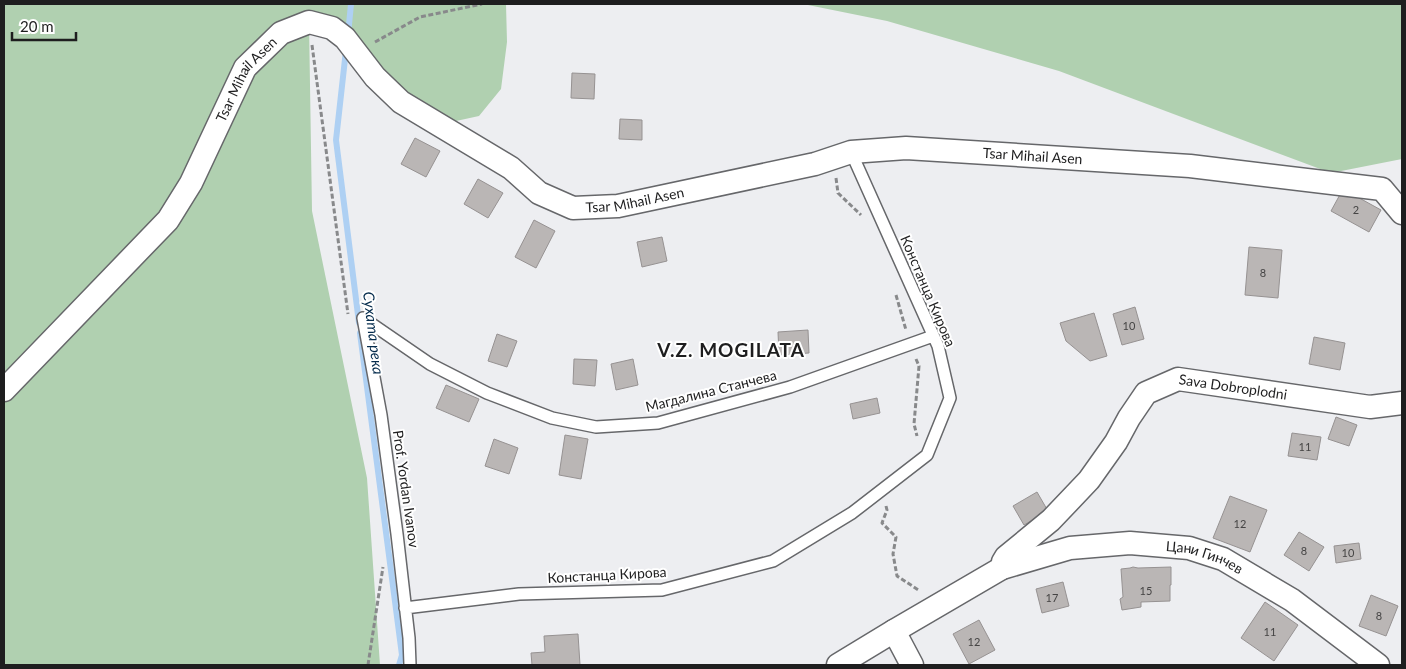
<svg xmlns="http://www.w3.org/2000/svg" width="1406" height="669" viewBox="0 0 1406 669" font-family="Lato,sans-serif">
<rect width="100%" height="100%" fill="#edeef1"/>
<!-- green -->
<path fill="#b0d0b0" d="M4,4H506L507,42L501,89L479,116L433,126L309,22L312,211L367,478L380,665H4Z
M803,4H1402V159L1331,173L1059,71L887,21Z"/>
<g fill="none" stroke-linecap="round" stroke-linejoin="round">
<!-- stream -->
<path stroke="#aed0f3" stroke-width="6" d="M348,35L351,4
M346,50L336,140L359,323
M360,333L402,655L399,665"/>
</g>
<!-- building -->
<path fill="#bab6b5" stroke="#969292" d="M572,73L595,74L594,99L571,98Z
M620,119L642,120V140L619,139Z
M415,138L440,151L426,177L401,164Z
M478,179L503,193L488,218L464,204Z
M1343,189L1381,210L1369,232L1331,211Z
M534,220L555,231L536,268L515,257Z
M662,237L667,261L642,267L637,242Z
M1249,247L1282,250L1278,298L1245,295Z
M1135,307L1144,339L1122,345L1113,314Z
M1094,313L1107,356L1090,361L1066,341L1060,323Z
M808,330L809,353L779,355L778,332Z
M497,334L517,341L507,367L488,361Z
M1314,337L1345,343L1340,370L1309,364Z
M574,359L597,360L595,386L573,384Z
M633,359L638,385L616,390L611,364Z
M446,385L479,399L469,422L436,408Z
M877,398L880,413L853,419L850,404Z
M1336,417L1357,425L1349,446L1328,439Z
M1292,433L1321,437L1317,460L1288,456Z
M565,435L588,439L581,479L559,475Z
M494,439L518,448L509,474L485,466Z
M1037,492L1048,511L1024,525L1013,506Z
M1230,496L1267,510L1250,552L1213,538Z
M1299,532L1324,547L1309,571L1284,555Z
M1359,543L1361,559L1336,563L1334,546Z
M1133,567L1138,568L1171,567V585H1170V601L1141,602V607L1122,610L1120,599L1123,597L1121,569L1130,568Z
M1063,582L1069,606L1042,613L1036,589Z
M1371,595L1398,606L1386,636L1359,626Z
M1265,602L1298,625L1274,661L1241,638Z
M979,620L995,650L969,664L953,634Z
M578,634L580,665H532L531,653L545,652L544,636Z"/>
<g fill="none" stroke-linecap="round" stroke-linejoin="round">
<defs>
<path id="lane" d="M363,318L430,364L487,393L552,418L596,427L658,423L790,387L933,336
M363,318L381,415L397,534L409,638L410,665
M405,608L519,594L662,590L773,561L852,513L927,455L950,398L938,346L851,152"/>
<g id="street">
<path id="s1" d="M4,390L168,220L191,183L245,68L281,33L309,22L332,28L345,38L375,77L401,102L511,168L539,193L573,208L618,206L815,164L851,152L906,148L1190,166L1382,189L1402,213"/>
<path id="s2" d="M1002,568L1003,562L1006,557L1051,520L1089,480L1116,442L1129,418L1146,393L1178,379L1370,407L1402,403"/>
<path d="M894,631L912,665"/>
<path id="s3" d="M838,665L894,631L1002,568L1070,548L1130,543L1189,548L1223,559L1292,600L1378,665"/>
</g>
</defs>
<!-- lane casing -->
<use href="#lane" stroke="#66676a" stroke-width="14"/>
<!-- street casing -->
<use href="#street" stroke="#66676a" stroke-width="25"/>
<!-- path -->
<path stroke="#88898b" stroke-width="3" stroke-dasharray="5 2.5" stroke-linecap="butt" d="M375,42L420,17L482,4
M312,45L348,314
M836,178L838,193L861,215
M896,295L906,330
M916,359L919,366L914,424L917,436
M886,506L887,510L882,523L896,537L893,554L897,576L920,591
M368,665L383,567"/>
<!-- lane -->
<use href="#lane" stroke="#fff" stroke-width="11"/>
<!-- street -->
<use href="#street" stroke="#fff" stroke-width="22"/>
</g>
<g text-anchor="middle" stroke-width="4" stroke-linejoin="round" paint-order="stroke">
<!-- number labels -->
<g font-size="11" fill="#454444">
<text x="1356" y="214">2</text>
<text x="1263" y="277">8</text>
<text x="1129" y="330">10</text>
<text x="1305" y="451">11</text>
<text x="1240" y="528">12</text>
<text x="1304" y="555">8</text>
<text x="1348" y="557">10</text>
<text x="1146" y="595">15</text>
<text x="1052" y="602">17</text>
<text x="1379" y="620">8</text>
<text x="1270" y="636">11</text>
<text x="974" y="646">12</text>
</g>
<!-- street labels -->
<g font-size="14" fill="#1e1e1f" stroke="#fff">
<text dy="5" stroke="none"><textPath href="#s1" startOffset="398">Tsar Mihail Asen</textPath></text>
<text dy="5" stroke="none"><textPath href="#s1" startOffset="1282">Tsar Mihail Asen</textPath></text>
<text dy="5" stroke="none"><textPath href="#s1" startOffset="878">Tsar Mihail Asen</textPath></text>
<text transform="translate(928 291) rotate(67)" y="5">Констанца Кирова</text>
<text dy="5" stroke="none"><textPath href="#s2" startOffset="320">Sava Dobroplodni</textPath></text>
<text transform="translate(711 391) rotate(-14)" y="5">Магдалина Станчева</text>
<text transform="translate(406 489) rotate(82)" y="5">Prof. Yordan Ivanov</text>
<text dy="5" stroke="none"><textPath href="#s3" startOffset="398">Цани Гинчев</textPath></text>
<text transform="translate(607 575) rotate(-3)" y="5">Констанца Кирова</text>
</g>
<!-- water labels -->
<g font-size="15" font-style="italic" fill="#042b4c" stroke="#fff">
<text transform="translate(373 333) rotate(83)" y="5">Сухата река</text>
</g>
<!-- district labels -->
<g font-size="19" font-weight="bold" letter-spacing="1" fill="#1e1e1f" stroke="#fff">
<text x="731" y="357">V.Z. MOGILATA</text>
</g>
</g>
<!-- border -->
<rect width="1406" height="669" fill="none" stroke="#1e1e1f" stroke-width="10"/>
<!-- scale -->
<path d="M12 32v8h64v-8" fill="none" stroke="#1e1e1f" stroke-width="2.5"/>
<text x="20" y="32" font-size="15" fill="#1e1e1f" stroke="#ffffff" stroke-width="4" paint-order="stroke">20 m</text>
</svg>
